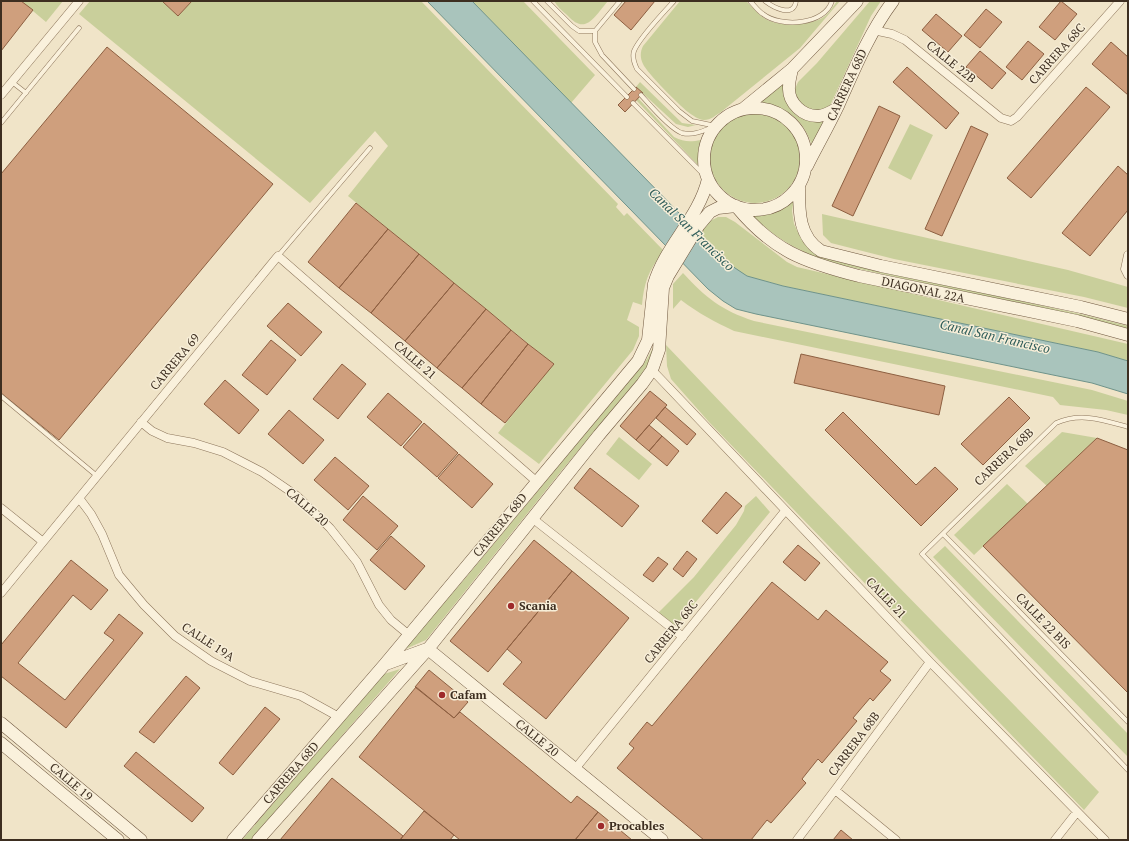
<svg xmlns="http://www.w3.org/2000/svg" width="1129" height="841" viewBox="0 0 1129 841" font-family="'PT Serif',serif">
<rect width="100%" height="100%" fill="#f0e4c8"/>
<!-- green -->
<path fill="#c9cf9b" d="M21,1H63L46,22Z
M90,1H162L178,16L192,1H421L618,204L616,207L624,216L627,213L664,251C649,269 644,282 642,305L633,302L627,320L639,327V336L633,350L539,464L498,433L553,364L348,196L388,146L375,131L310,203L79,14Z
M472,1H523L595,75L571,103Z
M554,1H608C594,17 586,36 567,15C562,11 557,6 554,1Z
M680,1H746C753,8 761,18 770,21C783,27 814,25 825,16C830,12 833,6 837,1H840L800,48L721,112C716,115 711,120 704,120C699,120 692,115 688,112C679,105 647,73 643,64C640,58 640,52 643,46Z
M870,1H881L871,16L829,108L820,111H806L795,96V89L798,82L817,63Z
M640,82L682,123L696,125L688,127L676,124L636,87Z
M785,82C788,99 787,116 808,120C814,121 822,118 828,116L813,148C804,120 789,108 760,102Z
M638,98L674,137C684,142 690,142 701,140L698,165L636,100Z
M710 158a45 45 0 1 1 90 0a45 45 0 1 1-90 0Z
M910,124L933,135L911,180L888,168Z
M794,199L792,211L794,224L801,238L814,252L828,259L1080,314L1128,326V329L1080,317L827,262C796,249 775,239 751,214C771,212 778,213 794,199Z
M822,214L1068,270L1128,287V308L1084,297L894,259L831,243L823,235Z
M718,217H726L735,222L787,262L797,267L1128,344V361L1098,352L783,286C771,282 758,281 747,276C729,268 714,249 700,235L708,222Z
M683,273C706,298 721,310 754,321L1092,390L1128,401V415L1106,410L1060,405L1053,397L734,331C715,322 698,313 681,300L673,309V284Z
M666,345L810,496L1099,792L1084,810L709,422L671,379L667,366Z
M654,346L652,359L645,371L562,470L426,640L403,650L463,581L625,386L647,359Z
M1062,432L1097,438L1047,486L1025,466Z
M619,437L652,464L639,480L606,454Z
M1007,484L1028,504L974,555L954,535Z
M756,496L770,512L676,626L658,613L694,577L736,525L744,511L745,506Z
M945,546L1128,734V757L933,557Z
M400,669L251,840H242L384,674Z"/>
<!-- water -->
<path fill="#a9c4bc" stroke="#6f938a" d="M427,1H472L721,256L735,268L747,276L783,286L1098,352L1128,361V394L1092,383L756,314L736,309L723,301L708,289Z"/>
<!-- building -->
<path fill="#cf9f7d" stroke="#8d5f41" d="M1,1H21L33,10L1,51Z
M162,1H192L178,16Z
M626,1H655L631,30L614,15Z
M1061,1L1077,14L1055,40L1039,27Z
M986,9L1002,22L980,48L964,35Z
M936,14L962,36L948,52L922,30Z
M1028,41L1044,54L1022,80L1006,67Z
M1111,42L1128,57V95L1092,64Z
M107,47L273,184L59,440L1,393V174Z
M980,51L1006,73L992,89L966,67Z
M907,67L959,113L946,129L893,82Z
M636,87L643,93L625,112L618,105Z
M1086,87L1110,107L1031,198L1007,178Z
M879,106L900,116L853,216L832,206Z
M971,126L988,134L942,236L925,229Z
M1118,166L1128,175V210L1090,256L1062,233Z
M356,203L388,229L339,288L308,262Z
M388,229L419,254L371,313L339,288Z
M419,254L454,283L405,341L371,313Z
M454,283L486,309L437,368L405,341Z
M288,303L322,332L301,356L267,326Z
M486,309L511,330L462,388L437,368Z
M511,330L528,344L481,404L462,388Z
M271,340L296,360L267,395L242,375Z
M528,344L554,364L505,423L481,404Z
M801,354L945,386L939,415L794,383Z
M342,364L366,384L338,419L313,399Z
M225,380L259,410L239,434L204,404Z
M650,391L667,405L636,440L620,426Z
M388,393L422,422L401,446L367,417Z
M1009,397L1030,418L983,465L961,444Z
M665,407L696,434L687,445L656,418Z
M289,410L324,440L303,464L268,434Z
M843,412L916,485L935,467L958,489L921,526L825,430Z
M424,423L458,453L437,477L403,447Z
M649,425L662,436L649,451L636,440Z
M662,436L679,451L667,466L649,451Z
M1097,438L1128,450V693L983,546Z
M459,454L493,484L472,508L438,478Z
M335,457L369,486L348,510L314,480Z
M590,468L639,506L622,527L574,488Z
M726,492L742,506L717,534L702,521Z
M363,496L398,526L377,550L343,520Z
M391,536L425,566L405,590L370,560Z
M534,540L572,571L488,672L450,641Z
M798,545L820,563L805,581L783,562Z
M687,551L697,559L683,577L673,569Z
M658,557L668,564L653,582L643,575Z
M71,560L108,590L91,610L73,595L18,663L65,700L114,640L104,633L119,614L143,633L66,728L1,676V645Z
M572,571L629,618L546,719L503,684L522,662L507,649Z
M772,582L818,620L826,610L888,662L880,671L891,680L873,701L870,698L853,718L857,721L822,763L818,759L802,779L806,783L771,823L767,820L751,840H704L617,768L634,748L629,744L647,722L652,726Z
M429,670L468,702L454,718L415,687Z
M186,676L200,688L154,743L139,732Z
M416,687L454,718L460,712L571,803L577,796L598,812L575,840H460L359,757Z
M265,707L280,719L233,775L219,763Z
M136,752L204,808L192,822L124,766Z
M332,778L403,836L400,840H280Z
M424,811L454,835L450,840H400Z
M598,812L632,840H575Z
M841,830L853,840H833Z"/>
<g fill="none" stroke-linecap="round" stroke-linejoin="round">
<defs>
<path id="lane" d="M533,1L627,97
M547,1L572,26L579,31H595
M674,1C664,12 639,38 634,51C632,57 634,63 637,69L679,111L692,121L716,126
M750,1C754,5 758,11 763,14C781,28 825,25 832,1
M765,1C774,8 794,18 796,1
M595,31V42L602,55L634,89
M595,31L620,1
M12,82L26,93
M641,95C650,105 670,129 682,133C694,136 705,130 716,126
M633,103L707,178
M1,123L79,28
M278,256L370,148
M1,396L97,476
M1128,427C1103,420 1081,412 1056,423L922,554L1128,770
M943,534L1128,722"/>
<path id="street" d="M873,30L892,34L905,40L1001,118L1011,121L1017,117L1120,1
M1,95L79,1
M1128,255L1125,269L1128,275
M652,370L930,662L1105,840
M141,422L152,431L167,438L194,443L223,452L262,472L297,496L330,528L357,562L379,605L391,620L409,635
M79,498L91,514L102,534L119,575L144,605L175,636L211,661L250,681L301,696L339,717
M1,508L42,541
M532,518L683,637
M1,593L278,256L536,481
M575,769L785,511
M835,790L896,840
M797,840L835,790L930,662
M1055,840L1077,812"/>
<path id="secondary" d="M792,69C791,74 789,81 789,87C788,103 803,117 819,116C826,115 831,112 836,109
M704 159a51 51 0 1 1 102 0a51 51 0 1 1-102 0Z
M743,109L792,69L857,1
M807,166C817,146 828,127 838,106C854,70 869,33 893,1
M799,185C799,211 798,236 821,251L881,266L1081,307L1128,319
M736,206C773,251 804,262 859,276L1077,321L1128,335
M428,649L662,840
M386,664L427,649
M1,723L141,840
M1,743L118,840
M233,840L385,664L638,361L648,340L654,284C665,246 699,218 708,179
M258,840L428,649L599,435L642,384L652,370L659,350L663,288L668,276L699,225L710,212L718,208L736,206"/>
</defs>
<!-- lane casing -->
<use href="#lane" stroke="#8d765c" stroke-width="5"/>
<!-- street casing -->
<use href="#street" stroke="#8d765c" stroke-width="9"/>
<!-- secondary casing -->
<use href="#secondary" stroke="#6f573f" stroke-width="13"/>
<!-- lane -->
<use href="#lane" stroke="#faf1dc" stroke-width="4"/>
<!-- street -->
<use href="#street" stroke="#faf1dc" stroke-width="8"/>
<!-- secondary -->
<use href="#secondary" stroke="#faf1dc" stroke-width="12"/>
</g>
<!-- markers -->
<g fill="#9e2a2b" stroke="#f7eed8" stroke-width="1.5">
<circle cx="511" cy="606" r="4"/>
<circle cx="442" cy="695" r="4"/>
<circle cx="601" cy="826" r="4"/>
</g>
<g text-anchor="middle" stroke-width="3" stroke-linejoin="round" paint-order="stroke">
<!-- street labels -->
<g font-size="12" fill="#3d2e20" stroke="#f7eed8">
<text transform="translate(1057 54) rotate(-48)" y="4">CARRERA 68C</text>
<text transform="translate(951 62) rotate(39)" y="4">CALLE 22B</text>
<text transform="translate(847 85) rotate(-65)" y="4">CARRERA 68D</text>
<text transform="translate(923 290) rotate(12)" y="4">DIAGONAL 22A</text>
<text transform="translate(415 360) rotate(41)" y="4">CALLE 21</text>
<text transform="translate(175 362) rotate(-50)" y="4">CARRERA 69</text>
<text transform="translate(1004 457) rotate(-44)" y="4">CARRERA 68B</text>
<text transform="translate(307 507) rotate(41)" y="4">CALLE 20</text>
<text transform="translate(500 525) rotate(-51)" y="4">CARRERA 68D</text>
<text transform="translate(886 598) rotate(46)" y="4">CALLE 21</text>
<text transform="translate(1043 621) rotate(46)" y="4">CALLE 22 BIS</text>
<text transform="translate(671 632) rotate(-51)" y="4">CARRERA 68C</text>
<text transform="translate(208 642) rotate(33)" y="4">CALLE 19A</text>
<text transform="translate(537 738) rotate(39)" y="4">CALLE 20</text>
<text transform="translate(854 744) rotate(-53)" y="4">CARRERA 68B</text>
<text transform="translate(291 773) rotate(-49)" y="4">CARRERA 68D</text>
<text transform="translate(71 782) rotate(40)" y="4">CALLE 19</text>
</g>
<!-- poi labels -->
<g font-size="12" font-weight="bold" fill="#3d2e20" stroke="#f7eed8" text-anchor="start">
<text x="519" y="610">Scania</text>
<text x="450" y="699">Cafam</text>
<text x="609" y="830">Procables</text>
</g>
<!-- water labels -->
<g font-size="13" font-style="italic" fill="#2f5d5a" stroke="#f7eed8">
<text transform="translate(692 229) rotate(44)" y="5">Canal San Francisco</text>
<text transform="translate(995 336) rotate(13)" y="5">Canal San Francisco</text>
</g>
</g>
<!-- border -->
<rect width="1129" height="841" fill="none" stroke="#3d2e20" stroke-width="4"/>
</svg>
